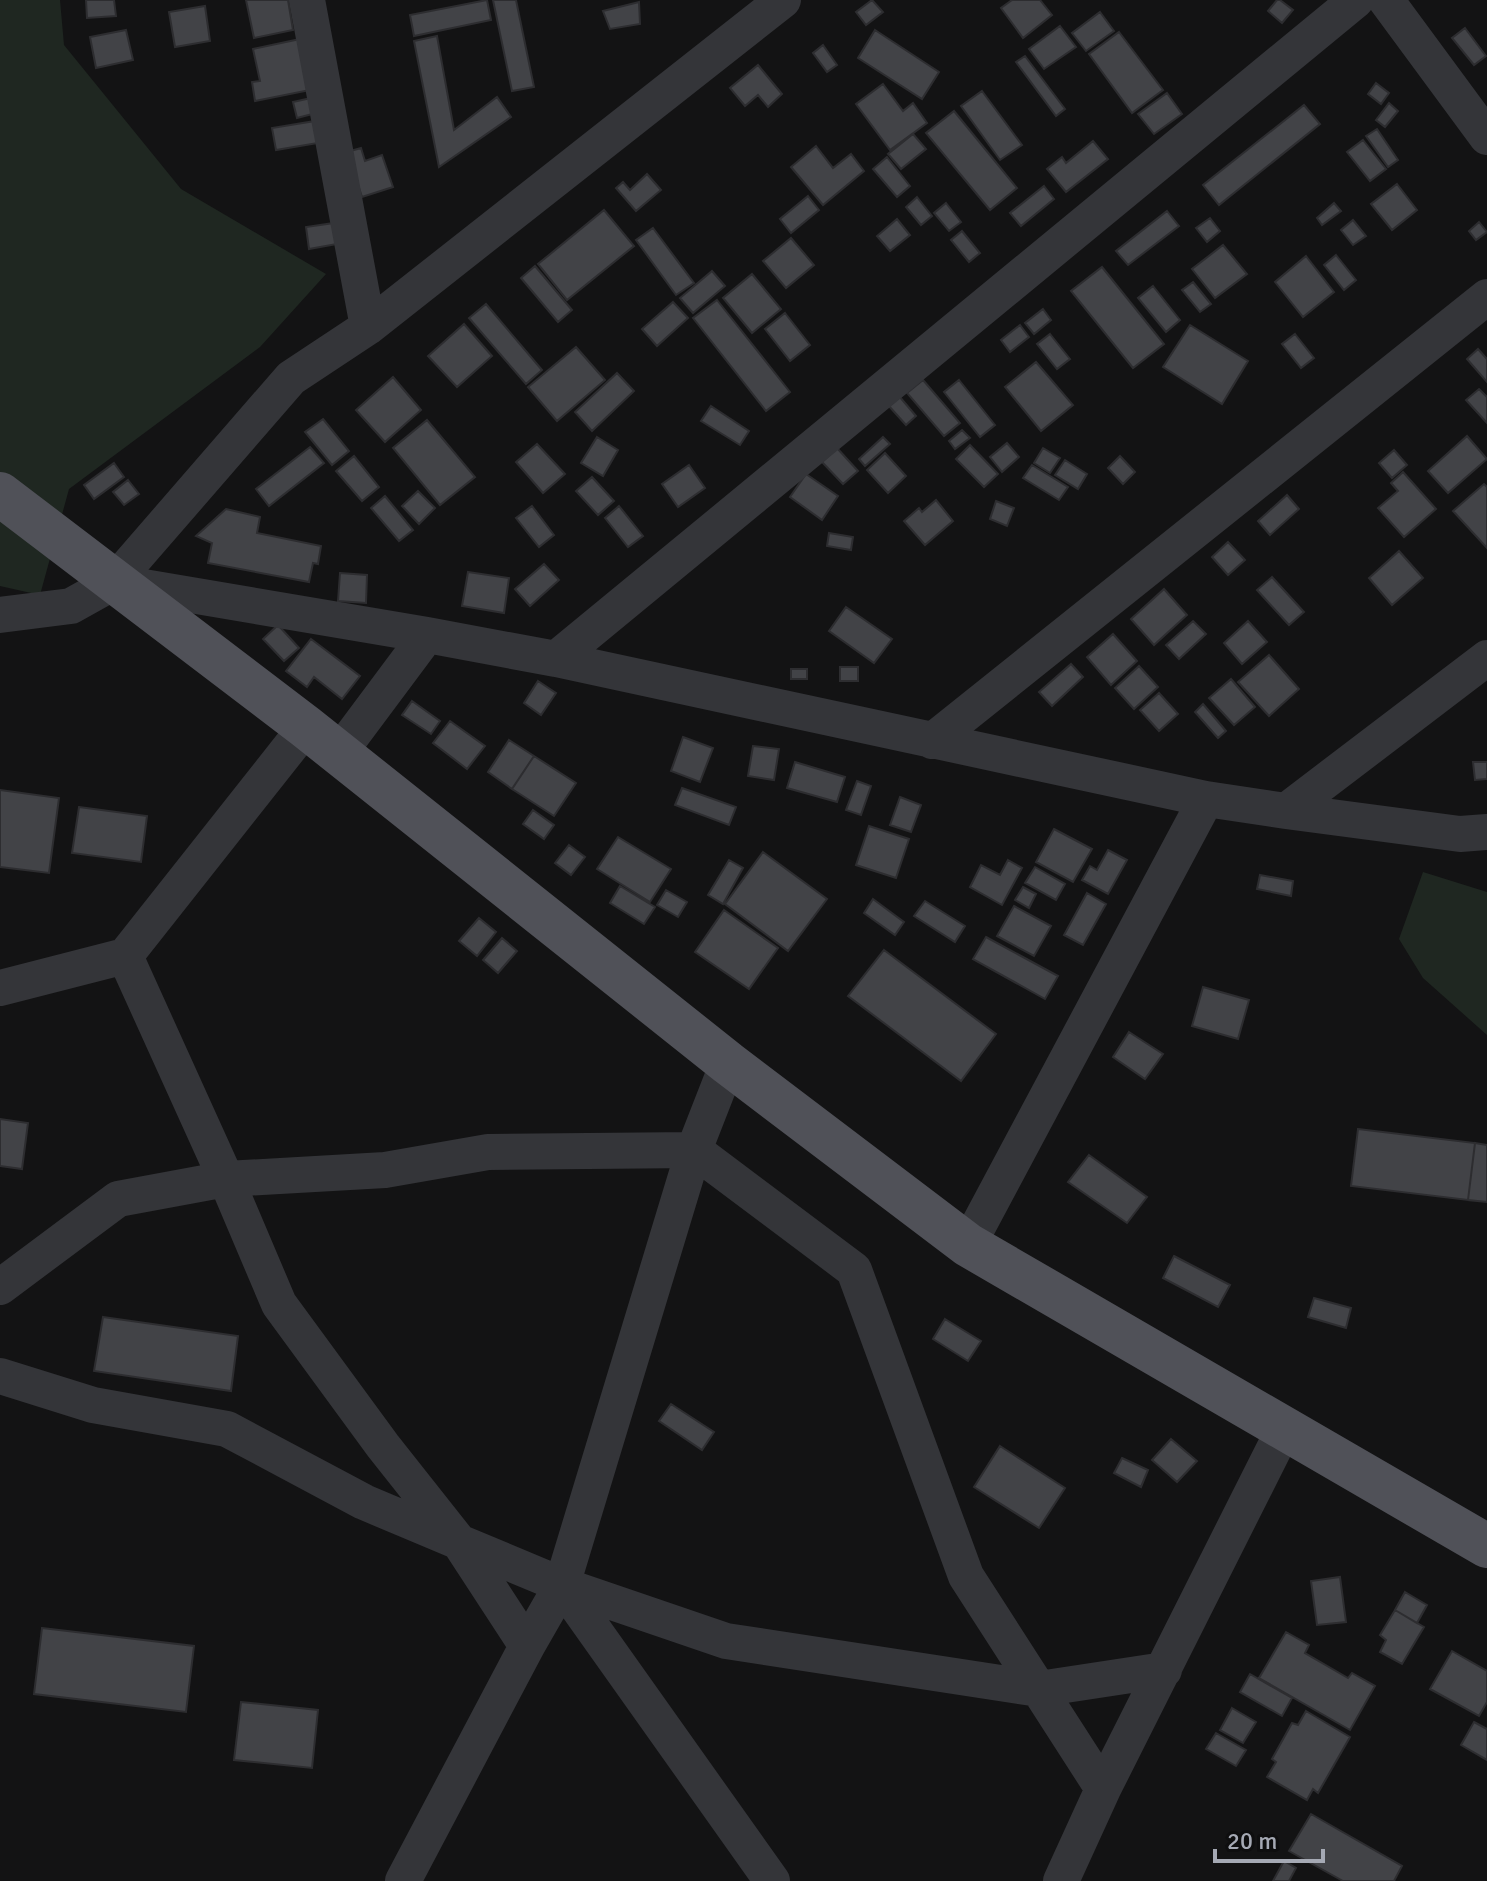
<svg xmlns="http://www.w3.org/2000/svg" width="1487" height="1881" viewBox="0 0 1487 1881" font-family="Signika,sans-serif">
<rect width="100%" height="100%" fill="#131314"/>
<!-- green -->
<path fill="#1f2721" d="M0,0H60L64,45L181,189L326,274L260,347L69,489L40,595L0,586Z
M1423,872L1487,892V1035L1423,978L1399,939Z"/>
<!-- building -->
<path fill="#424347" stroke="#2d2d30" stroke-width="2" d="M86,0H114L116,16L87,18Z
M246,0H288L293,30L254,38Z
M487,0L491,20L414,36L410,15Z
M493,0H516L534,87L512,91Z
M872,0L883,12L866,25L856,12Z
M1012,0H1040L1052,15L1023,38L1001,8Z
M1277,0H1280L1293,10L1282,23L1268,11Z
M639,2L640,24L610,29L603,11Z
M205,6L210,41L175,47L169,12Z
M1100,12L1114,31L1086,51L1072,33Z
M1060,26L1076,47L1044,69L1029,49Z
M1465,28L1486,56L1474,65L1452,38Z
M126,30L133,60L96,68L90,37Z
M875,30L939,72L922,99L858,58Z
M1119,32L1163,90L1132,113L1089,54Z
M437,36L454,130L497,97L511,117L439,167L414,41Z
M300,39L310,90L255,101L252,82L260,81L253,49Z
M823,45L837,65L827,72L813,53Z
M1025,56L1065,109L1056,116L1016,62Z
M758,65L782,94L768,107L758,95L745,106L730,88Z
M1376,83L1389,93L1381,104L1368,94Z
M883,84L903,111L913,103L927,123L890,150L856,104Z
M982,91L1022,145L1000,160L961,106Z
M1167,93L1182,114L1154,134L1138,114Z
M320,96L324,111L297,118L293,102Z
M1389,103L1398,111L1385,127L1376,120Z
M1304,105L1320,124L1219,205L1203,185Z
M954,111L1017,188L990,210L926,133Z
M315,121L318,143L276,150L272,128Z
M1377,129L1398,160L1388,167L1366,136Z
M913,134L926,149L901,169L888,154Z
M1363,140L1386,169L1370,181L1347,152Z
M1093,141L1108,159L1066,192L1047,169L1062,157L1066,163Z
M816,146L833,168L851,154L864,171L823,205L791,167Z
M361,148L365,161L382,155L393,187L362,197L347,152Z
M887,157L910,186L897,197L873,169Z
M647,174L661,190L636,211L616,188L623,182L630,190Z
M1397,184L1417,210L1392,230L1371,204Z
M1044,186L1054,199L1021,226L1010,213Z
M808,196L819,210L791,233L780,219Z
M917,197L932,216L921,225L906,207Z
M946,203L961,222L949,231L934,213Z
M1334,203L1341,211L1322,225L1317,218Z
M604,210L634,246L567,300L538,264Z
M1167,211L1179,226L1128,265L1116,251Z
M1210,218L1220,231L1207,242L1196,228Z
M897,219L910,235L890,251L877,236Z
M1353,220L1366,236L1353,245L1341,230Z
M1479,222L1487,232L1476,240L1469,231Z
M334,223L337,244L309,249L306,227Z
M653,228L694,283L676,295L636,240Z
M962,231L980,253L969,262L951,240Z
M791,238L814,265L786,288L763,261Z
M1223,245L1247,274L1215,298L1192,269Z
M1336,255L1356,280L1344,290L1324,265Z
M1306,256L1334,292L1303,317L1275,282Z
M535,266L572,310L558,322L521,278Z
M1102,267L1164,344L1133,368L1071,291Z
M712,271L725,286L693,313L680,298Z
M752,274L781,309L752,333L723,298Z
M1193,282L1211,304L1200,312L1182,290Z
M1153,286L1180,320L1166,332L1138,298Z
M717,300L790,392L766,411L693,318Z
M673,302L688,318L657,346L642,329Z
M486,304L542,370L526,384L469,318Z
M1043,309L1051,320L1034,334L1025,323Z
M785,313L810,345L790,361L765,329Z
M464,324L492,356L457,387L428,356Z
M1020,325L1029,337L1010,352L1001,340Z
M1190,325L1248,361L1222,404L1163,367Z
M1050,334L1070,359L1057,369L1037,344Z
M1295,334L1314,358L1301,368L1282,344Z
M576,347L605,380L557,421L528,387Z
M1478,349L1487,359V382L1467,359Z
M1036,362L1073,405L1041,431L1005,387Z
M617,373L634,391L592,431L575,412Z
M393,377L421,410L385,442L356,410Z
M923,380L960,423L944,436L907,393Z
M959,380L995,425L980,437L944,392Z
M1479,389L1487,397V423L1466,400Z
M899,396L916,416L906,425L888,405Z
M711,406L749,431L740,445L701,421Z
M323,419L349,451L332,465L305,432Z
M427,420L475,477L440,505L393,448Z
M962,430L970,438L955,449L949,441Z
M1467,436L1487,459L1448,493L1428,471Z
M597,437L618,450L603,476L581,463Z
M883,437L890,444L865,466L859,459Z
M1007,443L1019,457L1002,472L990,457Z
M537,444L565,474L543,493L516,462Z
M970,445L998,474L984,487L956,459Z
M310,447L324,463L269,506L256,489Z
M837,448L858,471L843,484L822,462Z
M1043,448L1060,458L1050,473L1034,463Z
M1394,450L1407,465L1392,478L1379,463Z
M885,453L906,476L888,493L867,470Z
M354,456L379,487L362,501L336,471Z
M1120,456L1135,472L1123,484L1108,468Z
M1065,460L1087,474L1078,489L1055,475Z
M114,463L124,477L94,499L84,485Z
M689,465L705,488L678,507L662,484Z
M1032,465L1068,487L1059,500L1023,478Z
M1403,472L1436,509L1404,537L1378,508L1398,491L1391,483Z
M806,474L838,496L822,520L790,497Z
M592,477L614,501L598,515L576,491Z
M128,480L139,494L124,505L113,492Z
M1484,484L1487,487V548L1453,511Z
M418,491L435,508L419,524L402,506Z
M1287,495L1299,509L1270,535L1258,521Z
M385,496L413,530L399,541L371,508Z
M936,500L953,521L925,545L904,521L919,508L922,512Z
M996,501L1014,508L1007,526L990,519Z
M532,506L554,535L539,547L516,518Z
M619,506L643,536L628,547L605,518Z
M226,509L260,517L257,533L321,546L318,564L313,563L309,582L208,563L212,543L196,536Z
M829,533L853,537L851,550L827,546Z
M1228,542L1245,560L1228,575L1212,557Z
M1399,551L1423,578L1392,605L1369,578Z
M544,564L559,580L530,606L515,589Z
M468,572L509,578L504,613L462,606Z
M340,573L367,575L366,603L338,601Z
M1272,577L1304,612L1289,625L1257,590Z
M1164,589L1187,615L1154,645L1131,619Z
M846,607L892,639L874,663L829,631Z
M1193,621L1206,634L1179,659L1166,645Z
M1248,621L1267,642L1242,664L1224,643Z
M278,625L299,648L284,661L263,639Z
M1113,634L1137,661L1111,685L1087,657Z
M311,639L360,676L342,699L314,677L307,687L286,671Z
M1269,655L1299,689L1269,716L1238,682Z
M1071,664L1083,677L1052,706L1039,692Z
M1139,666L1158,687L1134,709L1115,688Z
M840,667H858V681H840Z
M791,669H807V679H791Z
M1231,679L1255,707L1234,725L1209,698Z
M538,681L556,693L541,715L524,703Z
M1159,693L1178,714L1159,731L1140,710Z
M412,701L440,721L431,734L402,715Z
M1203,704L1226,731L1218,738L1195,712Z
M450,721L485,746L467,769L433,743Z
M683,737L713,748L700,782L671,771Z
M509,740L534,756L512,789L488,772Z
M753,746L779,749L774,780L748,776Z
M534,756L576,783L554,816L512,789Z
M795,762L845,777L837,802L787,788Z
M1473,762H1487V779L1475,780Z
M857,781L871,786L861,815L846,810Z
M682,788L736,807L729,825L675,805Z
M0,790L59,798L49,873L0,867Z
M900,797L921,805L911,832L890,825Z
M79,807L147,816L141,862L72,853Z
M533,810L554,825L544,839L523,824Z
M869,826L909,839L896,878L856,865Z
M1054,829L1092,849L1073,882L1036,862Z
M618,837L671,869L650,902L597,869Z
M569,845L585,857L571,875L555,863Z
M1108,850L1127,860L1108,894L1082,880L1090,866L1097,870Z
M763,852L827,899L788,951L725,904Z
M729,860L743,868L723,904L708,895Z
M1008,860L1022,868L1002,905L970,887L981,865L1000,875Z
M1035,867L1065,884L1056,900L1025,883Z
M1260,875L1293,881L1291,896L1257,889Z
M620,886L655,907L644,924L610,903Z
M1023,887L1036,894L1029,908L1015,900Z
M666,890L687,902L678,917L657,905Z
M1087,893L1106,904L1083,945L1064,935Z
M873,899L904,922L895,935L864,913Z
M925,901L965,926L955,942L914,916Z
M1014,906L1051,926L1034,956L997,936Z
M724,910L778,948L749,989L695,952Z
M479,918L496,932L477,956L459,941Z
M986,937L1058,976L1045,999L973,959Z
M502,938L517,951L498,973L483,960Z
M884,950L996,1034L961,1081L848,996Z
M1203,987L1249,1000L1238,1039L1192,1026Z
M1129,1032L1163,1054L1145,1079L1113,1057Z
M0,1119L28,1123L22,1169L0,1166Z
M1358,1129L1475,1143L1468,1200L1351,1186Z
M1475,1143L1487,1145V1202L1468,1200Z
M1089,1155L1147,1197L1127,1223L1068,1182Z
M1174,1256L1230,1285L1218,1307L1163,1278Z
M1314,1298L1351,1308L1346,1328L1308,1317Z
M103,1317L238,1336L231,1391L94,1371Z
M945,1319L981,1341L968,1361L933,1339Z
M671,1404L714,1432L702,1450L659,1421Z
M1171,1439L1197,1461L1177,1482L1152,1460Z
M1000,1446L1065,1488L1039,1528L974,1487Z
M1122,1458L1148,1470L1141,1487L1114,1473Z
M1340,1577L1346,1622L1317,1625L1311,1581Z
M1405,1592L1427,1605L1417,1623L1395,1610Z
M1395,1610L1424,1627L1402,1664L1380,1652L1386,1640L1380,1635Z
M42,1628L194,1646L186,1712L34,1694Z
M1286,1632L1309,1645L1305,1653L1348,1678L1352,1673L1375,1686L1350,1730L1259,1678Z
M1452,1651L1487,1671V1702L1479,1716L1430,1689Z
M1250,1674L1292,1698L1282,1716L1240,1692Z
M241,1702L318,1710L312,1768L234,1760Z
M1232,1708L1256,1722L1243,1743L1220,1730Z
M1306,1711L1350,1737L1318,1793L1313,1789L1307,1800L1267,1777L1276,1762L1272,1759L1292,1723L1298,1725Z
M1474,1722L1487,1729V1760L1461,1745Z
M1216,1733L1246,1750L1236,1766L1206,1749Z
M1311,1814L1402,1866L1394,1881H1343L1289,1851Z
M1284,1861L1296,1868L1289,1881H1273Z"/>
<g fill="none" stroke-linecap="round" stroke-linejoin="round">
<!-- minor -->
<path stroke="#343539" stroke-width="36" d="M307,0L368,327
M1386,0L1487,137
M114,582L427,635L556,659L1206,799L1286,811L1460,834L1487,832
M0,615L71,606L114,582L291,378L368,327L783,0
M556,659L1356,0
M932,741L1487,297
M339,753L427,635
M1286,811L1487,658
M125,956L226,1179L279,1304L383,1446L459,1542L527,1646
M0,988L125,956L306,727
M968,1245L1206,799
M0,1287L118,1199L226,1179L385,1170L488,1152L694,1150L854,1270L966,1576L1103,1789
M0,1376L93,1405L227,1429L364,1502L459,1542L562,1585L726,1641L1039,1689L1164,1670
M562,1585L772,1881
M403,1881L527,1646L562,1585L694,1150L728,1063
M1061,1881L1103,1789L1285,1427"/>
<!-- major -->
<path stroke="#505158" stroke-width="44" d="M0,494L306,727L728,1063L968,1245L1487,1546"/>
</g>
<!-- scale -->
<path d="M1215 1849v12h108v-12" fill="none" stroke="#a5a9b4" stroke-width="4"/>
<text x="1227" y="1849" font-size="24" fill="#a5a9b4" stroke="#0e0e0f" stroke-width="6" paint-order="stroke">20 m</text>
</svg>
